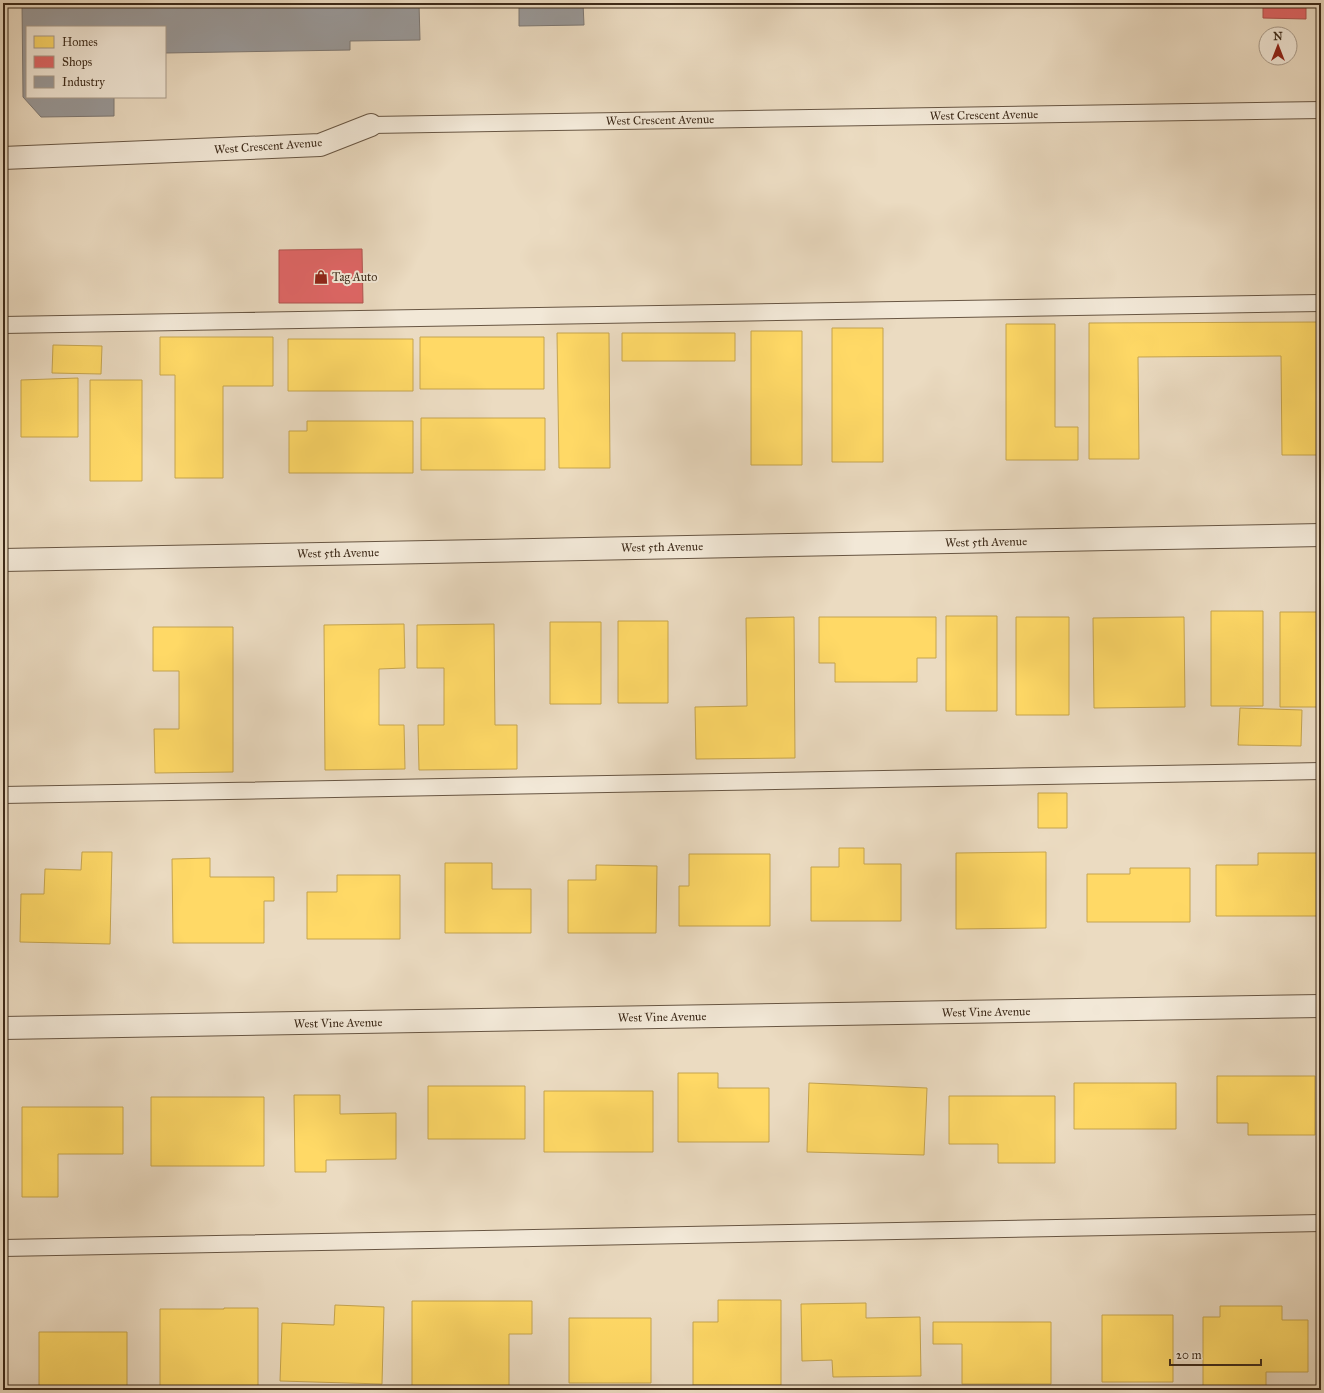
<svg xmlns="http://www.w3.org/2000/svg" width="1324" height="1393" viewBox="0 0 1324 1393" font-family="'IM FELL Great Primer',serif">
<rect width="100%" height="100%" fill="#ebdbc1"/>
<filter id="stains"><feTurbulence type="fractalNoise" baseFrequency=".005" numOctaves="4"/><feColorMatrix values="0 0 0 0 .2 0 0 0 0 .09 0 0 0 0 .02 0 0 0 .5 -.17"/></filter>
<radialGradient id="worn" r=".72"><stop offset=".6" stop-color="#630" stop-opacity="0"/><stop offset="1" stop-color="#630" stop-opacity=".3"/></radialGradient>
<!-- homes -->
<path fill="#ffd966" stroke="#c5a44f" d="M1321,322V455H1282L1281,356L1138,357L1139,459H1089V323Z
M1006,324H1055V427H1078V460H1006Z
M832,328H883V462H832Z
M751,331H802V465H751Z
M557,333H609L610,468H559Z
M622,333H735V361H622Z
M160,337H273V386H223V478H175V375H160Z
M420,337H544V389H420Z
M288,339H413V391H288Z
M53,345L102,346L101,374L52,373Z
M78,378V437H21V380Z
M90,380H142V481H90Z
M421,418H545V470H421Z
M307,421H413V473H289V431H307Z
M1211,611H1263V706H1211Z
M1280,612H1321V707H1280Z
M946,616H997V711H946Z
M794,617L795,758L696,759L695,707L747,706L746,618Z
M819,617H936V658H917V682H835V663H819Z
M1016,617H1069V715H1016Z
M1184,617L1185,707L1094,708L1093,618Z
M618,621H668V703H618Z
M550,622H601V704H550Z
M404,624L405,668L379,669V725H404L405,769L325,770L324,625Z
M494,624L495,725H517V769L419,770L418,725H444V668H417V625Z
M153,627H233V772L155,773L154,729H179V671H153Z
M1240,708L1302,710L1301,746L1238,745Z
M1038,793H1067V828H1038Z
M839,848H864V864H901V921H811V867H839Z
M82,852H112L110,944L20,942L21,894H44L45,869L81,870Z
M1046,852V928L956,929V853Z
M1258,853H1321V916H1216V865H1258Z
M689,854H770V926H679V886H689Z
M210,858V877H274V901H264V943H173L172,859Z
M445,863H492V889H531V933H445Z
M596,865L657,866L656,933H568V880H596Z
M1130,868H1190V922H1087V874H1130Z
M337,875H400V939H307V892H337Z
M678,1073H718V1088H769V1142H678Z
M1217,1076H1315V1135H1248V1123H1217Z
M809,1083L927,1088L924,1155L807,1152Z
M1074,1083H1176V1129H1074Z
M428,1086H525V1139H428Z
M544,1091H653V1152H544Z
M294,1095H340V1114L396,1113V1159L326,1160V1172H295Z
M949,1096H1055V1163H998V1144H949Z
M151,1097H264V1166H151Z
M22,1107H123V1154H58V1197H22Z
M718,1300H781V1385H693V1322H718Z
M412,1301H532V1334H509V1386H412Z
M866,1303V1318L920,1317L921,1376L833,1377L832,1360L802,1361L801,1304Z
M335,1305L384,1307L382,1384L280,1381L282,1323L334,1325Z
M1220,1306H1282V1320H1308V1372H1266V1388H1203V1317H1220Z
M224,1308H258V1389H160V1309H224Z
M1102,1315H1173V1382H1102Z
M569,1318H651V1383H569Z
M933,1322H1051V1384H962V1344H933Z
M39,1332H127V1390H39Z"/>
<!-- shops -->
<path fill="#e06666" stroke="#af544f" d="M1263,3H1306V19L1263,18Z
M362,249L363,303H279V250Z"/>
<!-- industry -->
<path fill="#999" stroke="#7d7873" d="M22,3H419L420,40L350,41V50L165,53V27H27V97H114V116L41,117L23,97Z
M519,3H583L584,25L519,26Z"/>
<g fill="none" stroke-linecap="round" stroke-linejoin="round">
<defs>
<path id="lane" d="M371,125L1321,110
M3,325L1321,303
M3,795L1321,771
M3,1248L1321,1223"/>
<path id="street" d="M3,158L320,145L371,125
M3,560L1321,535
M3,1028L1321,1006"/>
</defs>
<!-- lane casing -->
<use href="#lane" stroke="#685643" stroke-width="18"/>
<!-- street casing -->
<use href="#street" stroke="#685643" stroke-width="24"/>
<!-- lane -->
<use href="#lane" stroke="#f2e8d7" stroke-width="16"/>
<!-- street -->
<use href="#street" stroke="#f2e8d7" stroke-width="22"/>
</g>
<!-- icons -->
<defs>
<symbol id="shop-bare" viewBox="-9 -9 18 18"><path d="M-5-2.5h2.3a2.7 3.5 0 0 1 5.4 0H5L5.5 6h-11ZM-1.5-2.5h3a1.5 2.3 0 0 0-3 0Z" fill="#8f2418" stroke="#f2e8d7" stroke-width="2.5" paint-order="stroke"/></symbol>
</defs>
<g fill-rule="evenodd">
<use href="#shop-bare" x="311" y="267" width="20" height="20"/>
</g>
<g text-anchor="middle" stroke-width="4" stroke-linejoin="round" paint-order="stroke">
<!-- street labels -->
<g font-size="12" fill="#3d2a19" stroke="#f2e8d7">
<text transform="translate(984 115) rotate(-1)" y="4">West Crescent Avenue</text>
<text transform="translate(660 120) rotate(-1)" y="4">West Crescent Avenue</text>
<text transform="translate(268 146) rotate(-4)" y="4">West Crescent Avenue</text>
<text transform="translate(986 542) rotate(-1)" y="4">West 5th Avenue</text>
<text transform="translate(662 547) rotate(-1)" y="4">West 5th Avenue</text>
<text transform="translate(338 553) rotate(-1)" y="4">West 5th Avenue</text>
<text transform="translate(986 1012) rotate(-1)" y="4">West Vine Avenue</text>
<text transform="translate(662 1017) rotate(-1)" y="4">West Vine Avenue</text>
<text transform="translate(338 1023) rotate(-1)" y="4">West Vine Avenue</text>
</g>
<!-- poi labels -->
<g font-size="12" fill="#3d2a19" stroke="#f2e8d7" text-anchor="start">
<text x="332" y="281">Tag Auto</text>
</g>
</g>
<!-- margin -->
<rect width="1324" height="1393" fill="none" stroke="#ebdbc1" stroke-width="16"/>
<rect x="4" y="4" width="1316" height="1385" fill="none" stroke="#3d2a19" stroke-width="2"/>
<rect x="8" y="8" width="1308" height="1377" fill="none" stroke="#3d2a19"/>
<!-- legend -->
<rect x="26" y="26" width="140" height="72" fill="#f2e8d7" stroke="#aa9c8b"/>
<rect x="34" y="36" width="20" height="12" fill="#ffd966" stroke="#aa9c8b"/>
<text x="62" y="46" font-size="12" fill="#3d2a19">Homes</text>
<rect x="34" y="56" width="20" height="12" fill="#e06666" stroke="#aa9c8b"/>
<text x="62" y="66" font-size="12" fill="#3d2a19">Shops</text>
<rect x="34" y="76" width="20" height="12" fill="#999999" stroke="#aa9c8b"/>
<text x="62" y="86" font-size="12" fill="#3d2a19">Industry</text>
<!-- north arrow -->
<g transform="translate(1278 46)"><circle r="19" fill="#f2e8d7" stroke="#aa9c8b"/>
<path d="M0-3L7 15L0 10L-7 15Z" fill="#8f2418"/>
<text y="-6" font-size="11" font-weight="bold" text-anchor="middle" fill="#3d2a19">N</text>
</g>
<!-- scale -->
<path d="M1170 1359v6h91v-6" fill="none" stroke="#3d2a19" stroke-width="2"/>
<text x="1176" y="1359" font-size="12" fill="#3d2a19" stroke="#f2e8d7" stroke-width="3" paint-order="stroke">20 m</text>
<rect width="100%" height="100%" filter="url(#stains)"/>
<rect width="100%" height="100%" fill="url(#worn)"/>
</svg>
